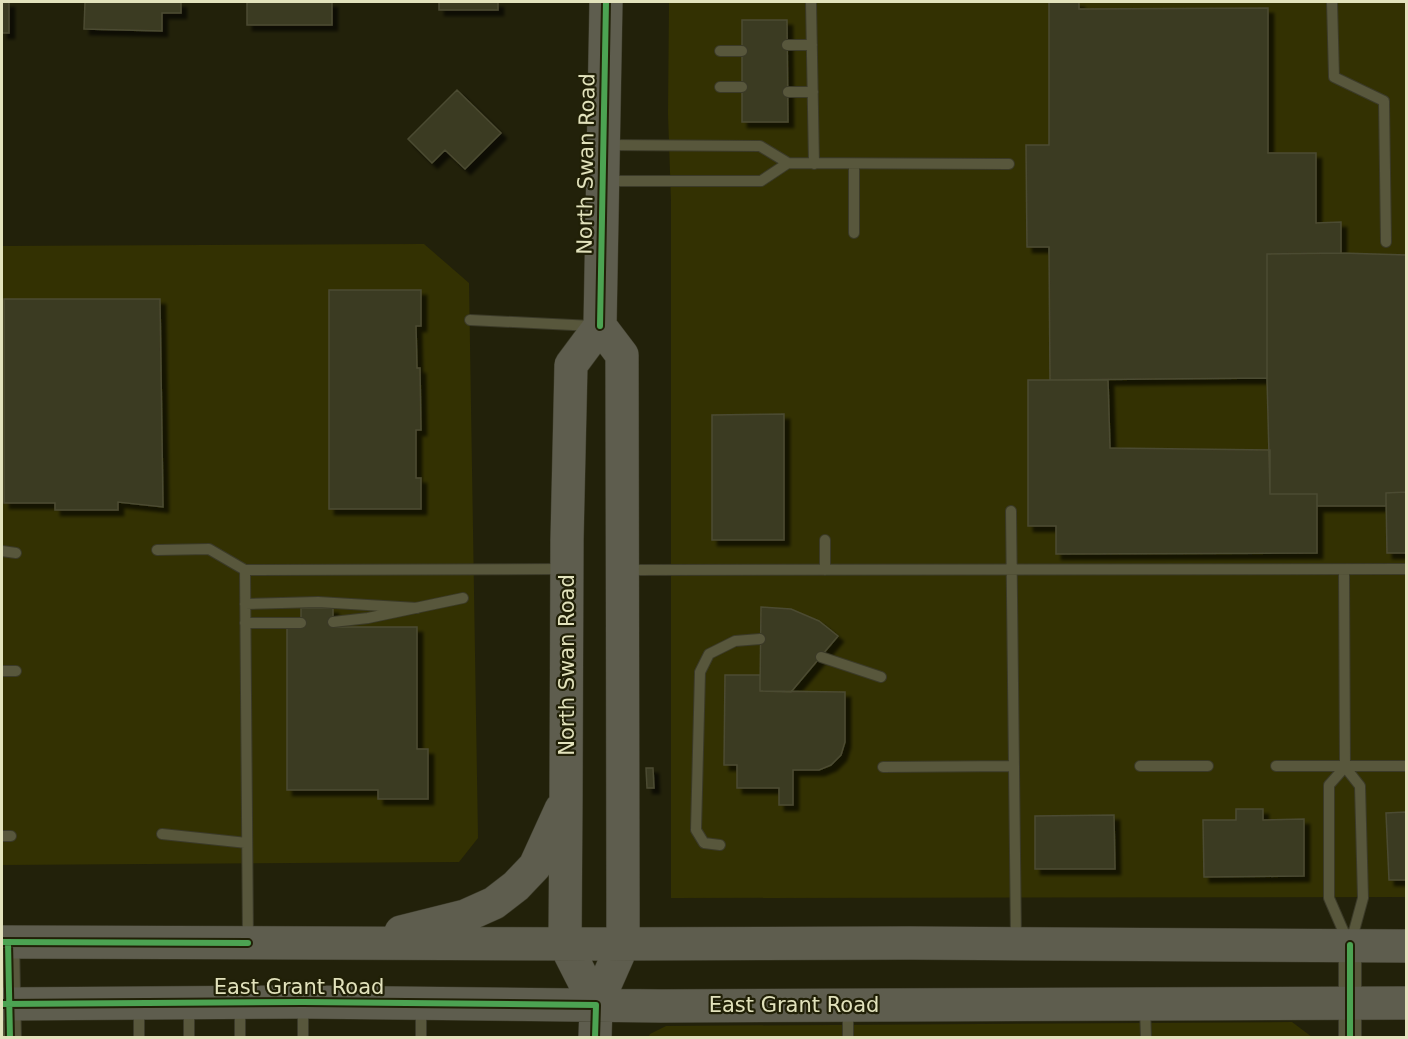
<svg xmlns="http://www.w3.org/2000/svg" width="1408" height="1039" viewBox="0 0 1408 1039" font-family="'DejaVu Sans',sans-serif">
<defs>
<filter id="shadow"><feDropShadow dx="5.5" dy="5.5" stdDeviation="1.5" flood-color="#0009"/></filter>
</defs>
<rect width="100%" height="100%" fill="#22210a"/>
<!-- built -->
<path fill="#333102" d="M669,2H1406V897L671,898V201L668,114Z
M424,244L469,283L478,838L459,862L2,865V246Z
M1292,1022L1312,1037L648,1038L650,1034L666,1026Z"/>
<!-- building -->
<path fill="#3b3a22" stroke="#4c4b32" stroke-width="1.5" filter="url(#shadow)" d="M2,2H9V33H2Z
M85,2H181V13H162V31L84,29Z
M247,2H332V25H247Z
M439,2H498V10H439Z
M1049,2H1079V9L1268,8V153H1316V223L1341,222V253L1267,254V378L1050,380L1049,247H1027L1026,145H1049Z
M742,20H787L788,122H742Z
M457,90L501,133L465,169L445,150L432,163L408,139Z
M1341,253L1406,255V492L1386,493V506H1317V494H1270L1267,378V254Z
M329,290H421V326H416L417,368H420L421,430H416V478H421V509H329Z
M4,299H160L163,507L118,502V510H55V503H4Z
M1028,380H1108L1110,448L1270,450V494H1317V553L1056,554V526H1028Z
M784,414V540H712V415Z
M1406,492V553H1387L1386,493Z
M761,607L791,609L819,621L838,636L791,692L760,691Z
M301,608H333V627H417V749H428V799H378V790H287V627H301Z
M725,675H760V691L845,692V742L841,755L831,765L819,770H793V805H779V788H737V765H724Z
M646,768H653L654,788H647Z
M1236,809H1263V820L1304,819V876L1204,877L1203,820H1236Z
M1406,812V880H1389L1386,813Z
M1114,815L1115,869H1035V816Z"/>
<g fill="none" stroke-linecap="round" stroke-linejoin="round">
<defs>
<path id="lane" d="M811,2L814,164
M1332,2L1334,77L1384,101L1386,242
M787,45H812
M720,51H742
M720,87H742
M788,92H813
M607,145L760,146L788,163L1009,164
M854,164V233
M607,181H761L788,163
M470,320L593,326
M1011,511L1016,939
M825,540V570
M157,550L209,549L245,570L564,569
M2,551L16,553
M245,570L248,940
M626,570L1406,569
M1344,570L1345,767L1360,786L1363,898L1351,942
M245,604L318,602L417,608
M333,622L368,618L463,598
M245,623H301
M821,657L881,677
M2,671H16
M1140,766H1208
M1276,766H1406
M883,767L1014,766
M1345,767L1329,785V898L1348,942
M162,834L247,843
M2,836H11
M720,845L704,843L696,830L700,672L709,654L735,641L760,639
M240,1005V1038
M189,1006V1038
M303,1006V1038
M139,1007V1038
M421,1007V1038
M1145,1007L1146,1038
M848,1008V1038"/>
<path id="street" d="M8,942L10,1038
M1350,945V1038"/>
<path id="primary" d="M401,932L465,916L494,903L516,886L535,866L561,809
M2,942L598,944L910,943L1406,946
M2,1004L303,1002L661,1006L1406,1003
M596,1005L565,944L566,799L567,540L571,365L600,326L606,2
M595,1038L596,1005L623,944V902L622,355L600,326"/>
</defs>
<!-- lane casing -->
<use href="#lane" stroke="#3b3a28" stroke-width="12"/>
<!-- street casing -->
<use href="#street" stroke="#3b3a28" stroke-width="24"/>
<!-- primary casing -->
<use href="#primary" stroke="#3b3a28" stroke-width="34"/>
<!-- lane -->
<use href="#lane" stroke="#58573c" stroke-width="10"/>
<!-- street -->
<use href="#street" stroke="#58573c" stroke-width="22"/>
<!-- primary -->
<use href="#primary" stroke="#5e5d4e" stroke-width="33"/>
<defs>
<path id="cycleway" d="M600,326L606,2
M2,942L248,943
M8,942L10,1038
M1350,945V1038
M2,1004L303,1002L596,1005L595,1038"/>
</defs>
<!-- cycleway casing -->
<use href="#cycleway" stroke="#212007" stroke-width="10"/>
<!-- cycleway -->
<use href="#cycleway" stroke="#4ca352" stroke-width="6"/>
</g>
<g text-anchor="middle" stroke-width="4.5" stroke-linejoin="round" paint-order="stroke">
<!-- street labels -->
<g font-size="21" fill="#e2e2bc" stroke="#212007">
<text transform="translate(586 164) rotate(-89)" y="7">North Swan Road</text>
<text transform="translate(567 665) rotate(-90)" y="7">North Swan Road</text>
<text x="299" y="994">East Grant Road</text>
<text x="794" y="1012">East Grant Road</text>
</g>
</g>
<!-- border -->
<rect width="1408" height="1039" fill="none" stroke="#e2e2bc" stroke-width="6"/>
</svg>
